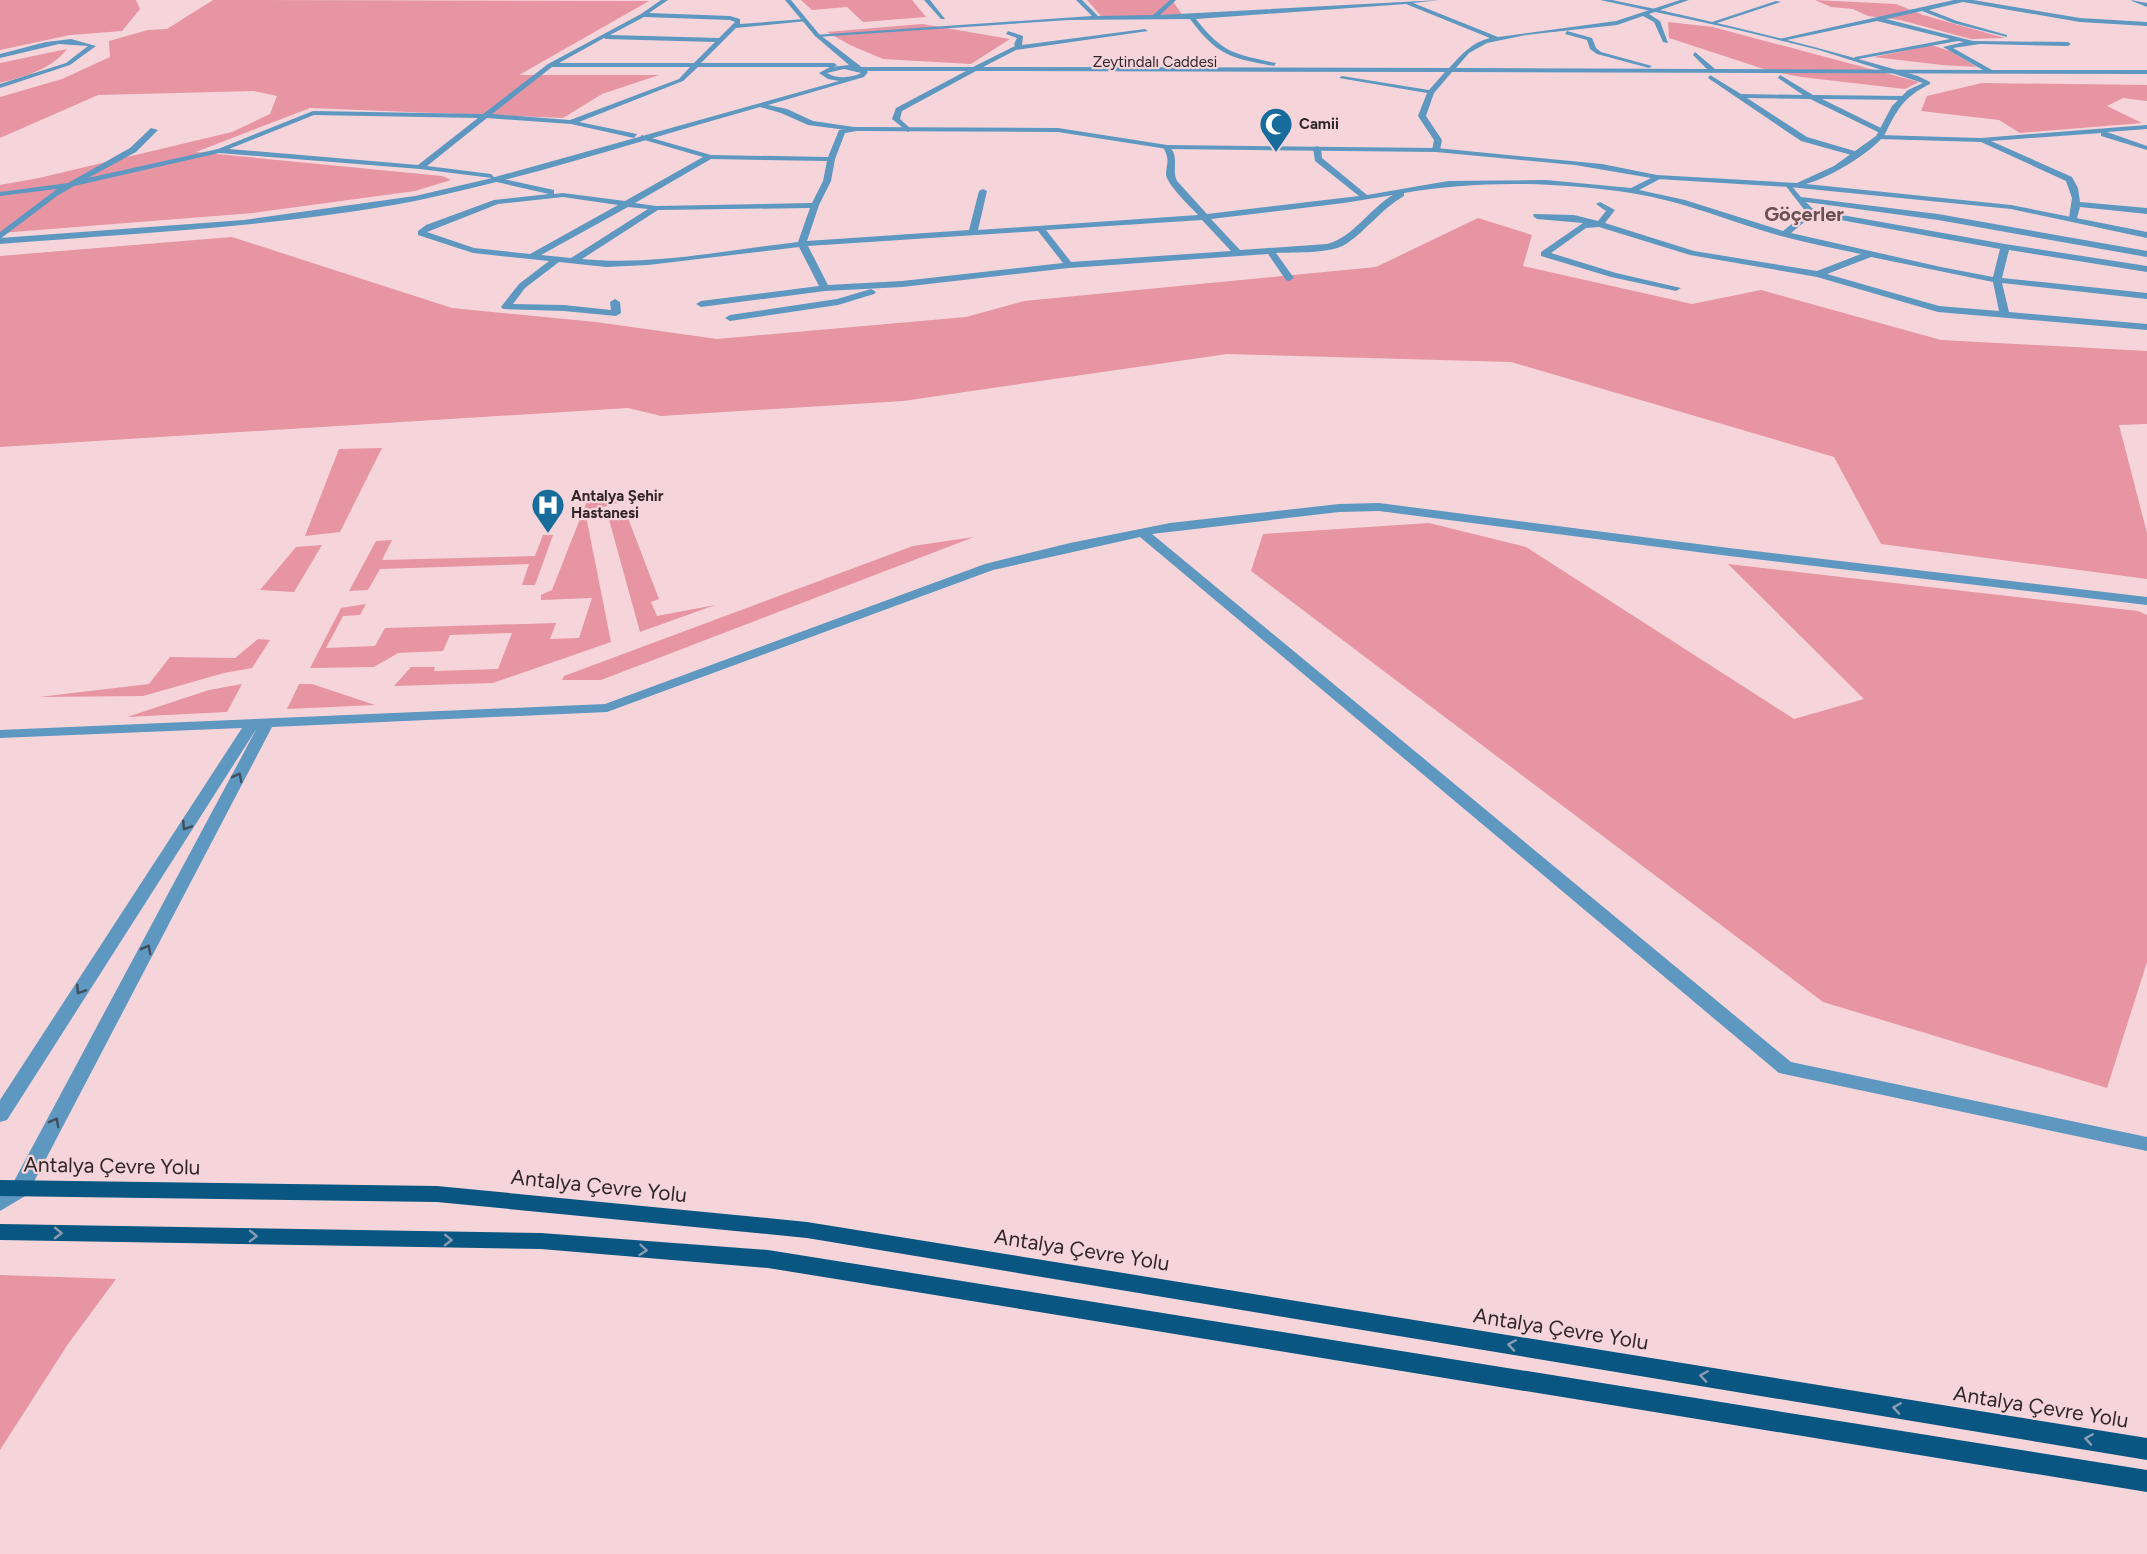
<svg xmlns="http://www.w3.org/2000/svg" width="2147" height="1554" viewBox="0 0 2147 1554" font-family="Figtree,sans-serif">
<rect width="100%" height="100%" fill="#f5d5da"/>
<!-- green -->
<path fill="#e794a3" d="M0,0H136L140,9L122,31L70,35L0,50Z
M213,0L649,1L519,75H659L602,94L563,118L310,108L196,152L442,176L451,180L415,191L253,213L0,233V185L39,178L232,132L270,114L277,96L254,91L98,95L0,138V97L62,79L110,57L109,41L148,30L167,29Z
M801,0H912L926,17L863,22L847,7L812,10Z
M1087,0H1172L1183,16H1101Z
M1815,0L1896,4L1923,15L2005,38L1971,39L1900,20L1868,16L1853,9L1831,7Z
M1668,22L1713,27L1919,82L1905,89L1801,77L1770,71L1669,38Z
M922,24L1010,39L971,64L883,59L850,45L827,32Z
M1931,45L1950,51L1977,67L1942,65L1874,57Z
M67,49C52,69 24,77 0,83V63Z
M1982,83L2147,85V101L2123,98L2107,106L2142,123L2020,133L1999,120L1921,111L1927,96Z
M1478,218L1532,235L1523,266L1692,304L1761,290L1941,340L2147,351V424L2119,425L2147,533V579L1881,544L1834,457L1511,362L1227,354L903,401L661,416L628,408L0,447V256L232,237L452,308L596,322L717,339L966,317L1024,301L1376,267Z
M382,448L340,532L305,536L339,449Z
M589,496L629,501C612,504 596,506 587,521L611,642L493,683L394,686L411,667H435L434,671L498,669L512,633L450,635L443,651L398,653L374,667L310,668L341,608L366,604L360,615L343,616L326,648L375,646L385,628L556,623L550,639L579,638L592,598L541,600V595L552,590Z
M626,513L659,599L651,602L657,616L715,605L640,632L608,516Z
M1429,523L1526,547L1794,719L1864,699L1728,564L2138,611L2147,615V962L2107,1088L1823,1002L1251,571L1263,534Z
M543,535H553L535,585H522L529,564L380,569L368,590L349,591L376,541L392,540L382,560L535,556Z
M974,537L601,680H562L564,676L913,546Z
M322,545L294,592L260,590L296,547Z
M258,639L270,640L252,668L224,673L143,696L39,697L149,684L170,657L235,658Z
M242,684L227,712L127,717L209,690Z
M299,684H312L375,705L287,709Z
M0,1275L116,1279L68,1344L0,1450Z"/>
<g fill="none" stroke-linecap="round" stroke-linejoin="round">
<!-- minor -->
<path fill="#5e97c0" fill-rule="evenodd" d="M661,0H668L649,13L730,16L740,19V24L804,19L807,21L736,28L701,63H834L837,65L834,67H698L683,81L579,122L637,134L634,138L571,124L487,118L427,166L491,174L494,177L554,190V194L563,193L625,201L703,157L641,139V135L711,155L828,157L839,130L857,127V131L845,133L835,159L831,181L819,205L807,241L969,230L979,191L983,189L987,191L978,230L1198,215C1191,207 1166,184 1166,174C1167,161 1170,160 1163,147L1167,145C1181,154 1171,169 1177,181L1207,214L1359,196L1315,161L1313,148L1317,146L1321,148L1322,158L1367,195L1448,181L1546,180L1631,188L1657,175L1661,177L1660,179L1639,190L1685,200L1783,231L1806,212L1785,185L1789,183L1801,197L1938,214L2147,251V257L1938,220L1806,202L1814,210L2005,244L2147,266V272L2009,250L2002,278L2147,293V299L2002,283L2009,312L2147,324V330L1938,312L1817,277L1690,255L1599,227L1586,228L1551,253L1616,273L1681,288L1676,291L1611,277L1541,256V252L1583,223L1537,219L1533,216L1534,214L1574,215L1598,221L1606,211L1596,204L1600,202L1615,210L1605,223L1694,251L1817,271L1861,254C1834,248 1807,243 1781,236C1731,222 1683,201 1631,193C1557,182 1479,180 1404,193V196C1381,209 1367,230 1346,244C1331,254 1294,252 1276,253L1294,278L1289,281L1286,280L1268,254L1069,268L902,287L825,291L701,307L696,304L701,301L819,286L799,247L648,265L606,267L559,262L525,288L513,304L564,305L611,310L610,302L615,299L620,302L621,313L616,316L564,311L503,309L501,307L519,284L549,261L473,253L418,235V231L426,225L494,200L549,194L492,181V178L420,169L219,153L74,186L57,196L0,239V232L57,189L0,196V192L68,183L130,148L151,128L158,130L136,152L88,178L218,149L313,111L483,114L548,64L641,14ZM644,17L730,20L735,22L719,38L610,35ZM604,38L606,39L715,42L694,63H559ZM552,67H690L679,79L570,120L492,114ZM314,115L478,118L418,165L229,149ZM711,159L827,161L823,181L812,203L656,206L635,203ZM1393,195C1370,208 1354,237 1327,244L1240,250L1211,219L1344,203ZM563,197L618,205L530,254L474,248L427,232L498,204ZM628,207L648,209L571,258L541,255ZM810,208L798,242C727,250 653,266 582,259L658,210ZM1813,215L2000,249L1993,277L1941,267L1791,233ZM1202,220L1231,251L1071,262L1046,230ZM1038,231L1063,263L902,281L828,285L808,246ZM1871,257L1993,282L1999,311L1939,306L1827,274Z
M924,0H930L945,19H941Z
M1076,0H1082L1098,16L1153,15L1170,0H1176L1160,15L1440,0L1413,3L1498,37L1616,21L1680,0H1689L1649,14L1660,21L1668,43L1663,42L1654,22L1643,16L1617,25L1526,35L1487,43L1469,53L1456,68L1707,69L1693,55L1695,52L1715,69L1983,70L1943,47L1964,42L1958,41L1853,60L1855,57L1950,39L1877,21L1782,41L1779,39L1954,0H1973L2080,18L2147,22V26L2080,22L1963,2L1929,10L1957,21L2007,35V37L1953,23L1922,11L1886,19L1973,41L2068,42L2071,44L2068,46L1980,44L1953,48L1992,70H2147V74L1452,72L1434,93L1426,116L1442,140L1440,150L1436,152L1432,150L1434,140L1418,116L1427,93L1339,78L1342,76L1429,90L1445,72L976,71L902,111L900,119L912,130L908,132L892,119L896,108L966,71H861L858,69L861,67H973L1015,46L1014,44L1017,38L1006,34L1008,31L1023,36L1022,45L1145,29L1148,31L1016,50L983,67L1449,68C1461,55 1472,42 1490,38L1406,4L1196,19C1223,54 1235,54 1276,63L1274,66C1230,58 1218,56 1190,19L1069,20L817,37L814,35L1092,16Z
M2131,0L2147,3V7L2132,1Z
M1776,1L1781,2L1714,24L1709,23Z
M1567,31L1592,38L1596,48L1601,52L1652,66L1649,68L1597,54L1590,49L1587,40L1565,34Z
M1710,75L1741,94L1803,95L1778,78L1780,75L1813,95L1903,96L1907,98L1903,100L1822,99L1885,130L1882,134L1810,99L1747,98L1807,137L1858,152V156H1855L1801,141L1708,78Z
M2147,125V129L2107,132L2147,146V150L2101,136V133L1991,141L2072,177L2078,188L2080,202L2147,208V214L2080,207L2077,218L2073,221L2069,218L2072,198L2066,181L1981,142L1879,139L1875,137L1879,135L1981,138Z
M871,289L876,292L874,294L838,305L730,321L725,318L730,315L837,299Z
M1379,503L1721,547L2147,597V605L1721,555L1379,511L1339,512L1152,534L1791,1062L2147,1137V1151L1779,1073L1140,537L993,570L607,712L272,727L27,1195L0,1211V1192L13,1183L257,728L7,1120L0,1122V1100L242,728L0,738V730L605,704L985,564L1070,543L1170,523L1339,504Z"/>
<!-- tertiary -->
<path fill="#5e97c0" fill-rule="evenodd" d="M785,0H791L819,34L868,72L864,77L768,105L787,109L813,121L854,127L1058,128L1167,145L1436,148L1602,164L1657,175L1797,183L1834,166L1876,136L1892,106L1908,90L1923,83L1819,50L1734,29L1600,0H1612C1715,21 1817,46 1918,76L1930,82V84C1910,94 1902,102 1891,122C1888,127 1886,134 1882,138C1867,155 1827,179 1806,184L2011,205L2147,232V238L2011,209L1789,187L1657,179L1575,165L1436,152L1167,149L1058,132L854,131L808,125L781,113L760,107C646,139 531,177 415,201C278,227 138,233 0,244V238L244,220L415,196L488,179L839,81L828,79L819,73L830,67L849,65L815,36ZM844,69L861,73C852,78 836,79 827,73Z
M71,39L96,46L70,65L0,88V84L66,63L88,46L59,44L0,58V54L46,42Z"/>
<!-- primary -->
<path fill="#085681" fill-rule="evenodd" d="M0,1180L437,1186L807,1222L2147,1438V1460L807,1238L437,1202L0,1196Z
M0,1224L541,1233L768,1250L2147,1470V1492L768,1268L541,1249L0,1240Z"/>
</g>
<!-- one-way arrows -->
<defs><path id="oneway-chevron" d="M-2-3.5L2.5 0L-2 3.5" fill="none" stroke-width="1.6" stroke-linecap="round" stroke-linejoin="round" transform="scale(1.5)"/></defs>
<g stroke="#414e5d">
<use href="#oneway-chevron" transform="translate(238 777) rotate(-62)"/>
<use href="#oneway-chevron" transform="translate(186 826) rotate(123)"/>
<use href="#oneway-chevron" transform="translate(147 949) rotate(-62)"/>
<use href="#oneway-chevron" transform="translate(80 990) rotate(123)"/>
<use href="#oneway-chevron" transform="translate(55 1122) rotate(-62)"/>
</g>
<g stroke="#8a9cb2">
<use href="#oneway-chevron" transform="translate(58 1233) rotate(1)"/>
<use href="#oneway-chevron" transform="translate(253 1236) rotate(1)"/>
<use href="#oneway-chevron" transform="translate(448 1240) rotate(1)"/>
<use href="#oneway-chevron" transform="translate(643 1250) rotate(5)"/>
<use href="#oneway-chevron" transform="translate(1512 1345) rotate(-171)"/>
<use href="#oneway-chevron" transform="translate(1704 1376) rotate(-171)"/>
<use href="#oneway-chevron" transform="translate(1897 1408) rotate(-171)"/>
<use href="#oneway-chevron" transform="translate(2089 1439) rotate(-171)"/>
</g>
<!-- icons -->
<defs>
<symbol id="mosque-pin" viewBox="-11 -11 22 30"><path d="M0 17L-7.5 6A9.5 9.5 0 1 1 7.5 6Z" fill="#176c9c" stroke="#f5d5da"/><path d="M3.5-4.9A6 6 0 1 0 3.5 4.9A5 5 0 1 1 3.5-4.9Z" fill="#fff"/></symbol>
<symbol id="hospital-pin" viewBox="-11 -11 22 30"><path d="M0 17L-7.5 6A9.5 9.5 0 1 1 7.5 6Z" fill="#176c9c" stroke="#f5d5da"/><path d="M-5-5h3v3.5h4V-5h3V5h-3V1.5h-4V5h-3Z" fill="#fff"/></symbol>
</defs>
<g fill-rule="evenodd">
<use href="#mosque-pin" x="1257" y="105" width="38" height="52"/>
<use href="#hospital-pin" x="529" y="486" width="38" height="52"/>
</g>
<g text-anchor="middle" stroke-width="4.5" stroke-linejoin="round" paint-order="stroke">
<!-- far-street labels -->
<g font-size="15" fill="#312627" stroke="#f5d5da">
<text x="1155" y="67">Zeytindalı Caddesi</text>
</g>
<!-- far-poi labels -->
<g font-size="15" font-weight="bold" fill="#312627" stroke="#f5d5da" text-anchor="start">
<text x="1299" y="129">Camii</text>
<text x="571" y="501">Antalya Şehir<tspan x="571" dy="17">Hastanesi</tspan></text>
</g>
<!-- far-district labels -->
<g font-size="20" font-weight="bold" fill="#6a4f53" stroke="#f5d5da">
<text x="1804" y="221">Göçerler</text>
</g>
<!-- near-street labels -->
<g font-size="21" fill="#312627" stroke="#f5d5da">
<text transform="translate(112 1166) rotate(1)" y="7">Antalya Çevre Yolu</text>
<text transform="translate(599 1186) rotate(6)" y="7">Antalya Çevre Yolu</text>
<text transform="translate(1082 1250) rotate(9)" y="7">Antalya Çevre Yolu</text>
<text transform="translate(1561 1329) rotate(9)" y="7">Antalya Çevre Yolu</text>
<text transform="translate(2041 1407) rotate(9)" y="7">Antalya Çevre Yolu</text>
</g>
</g>
</svg>
